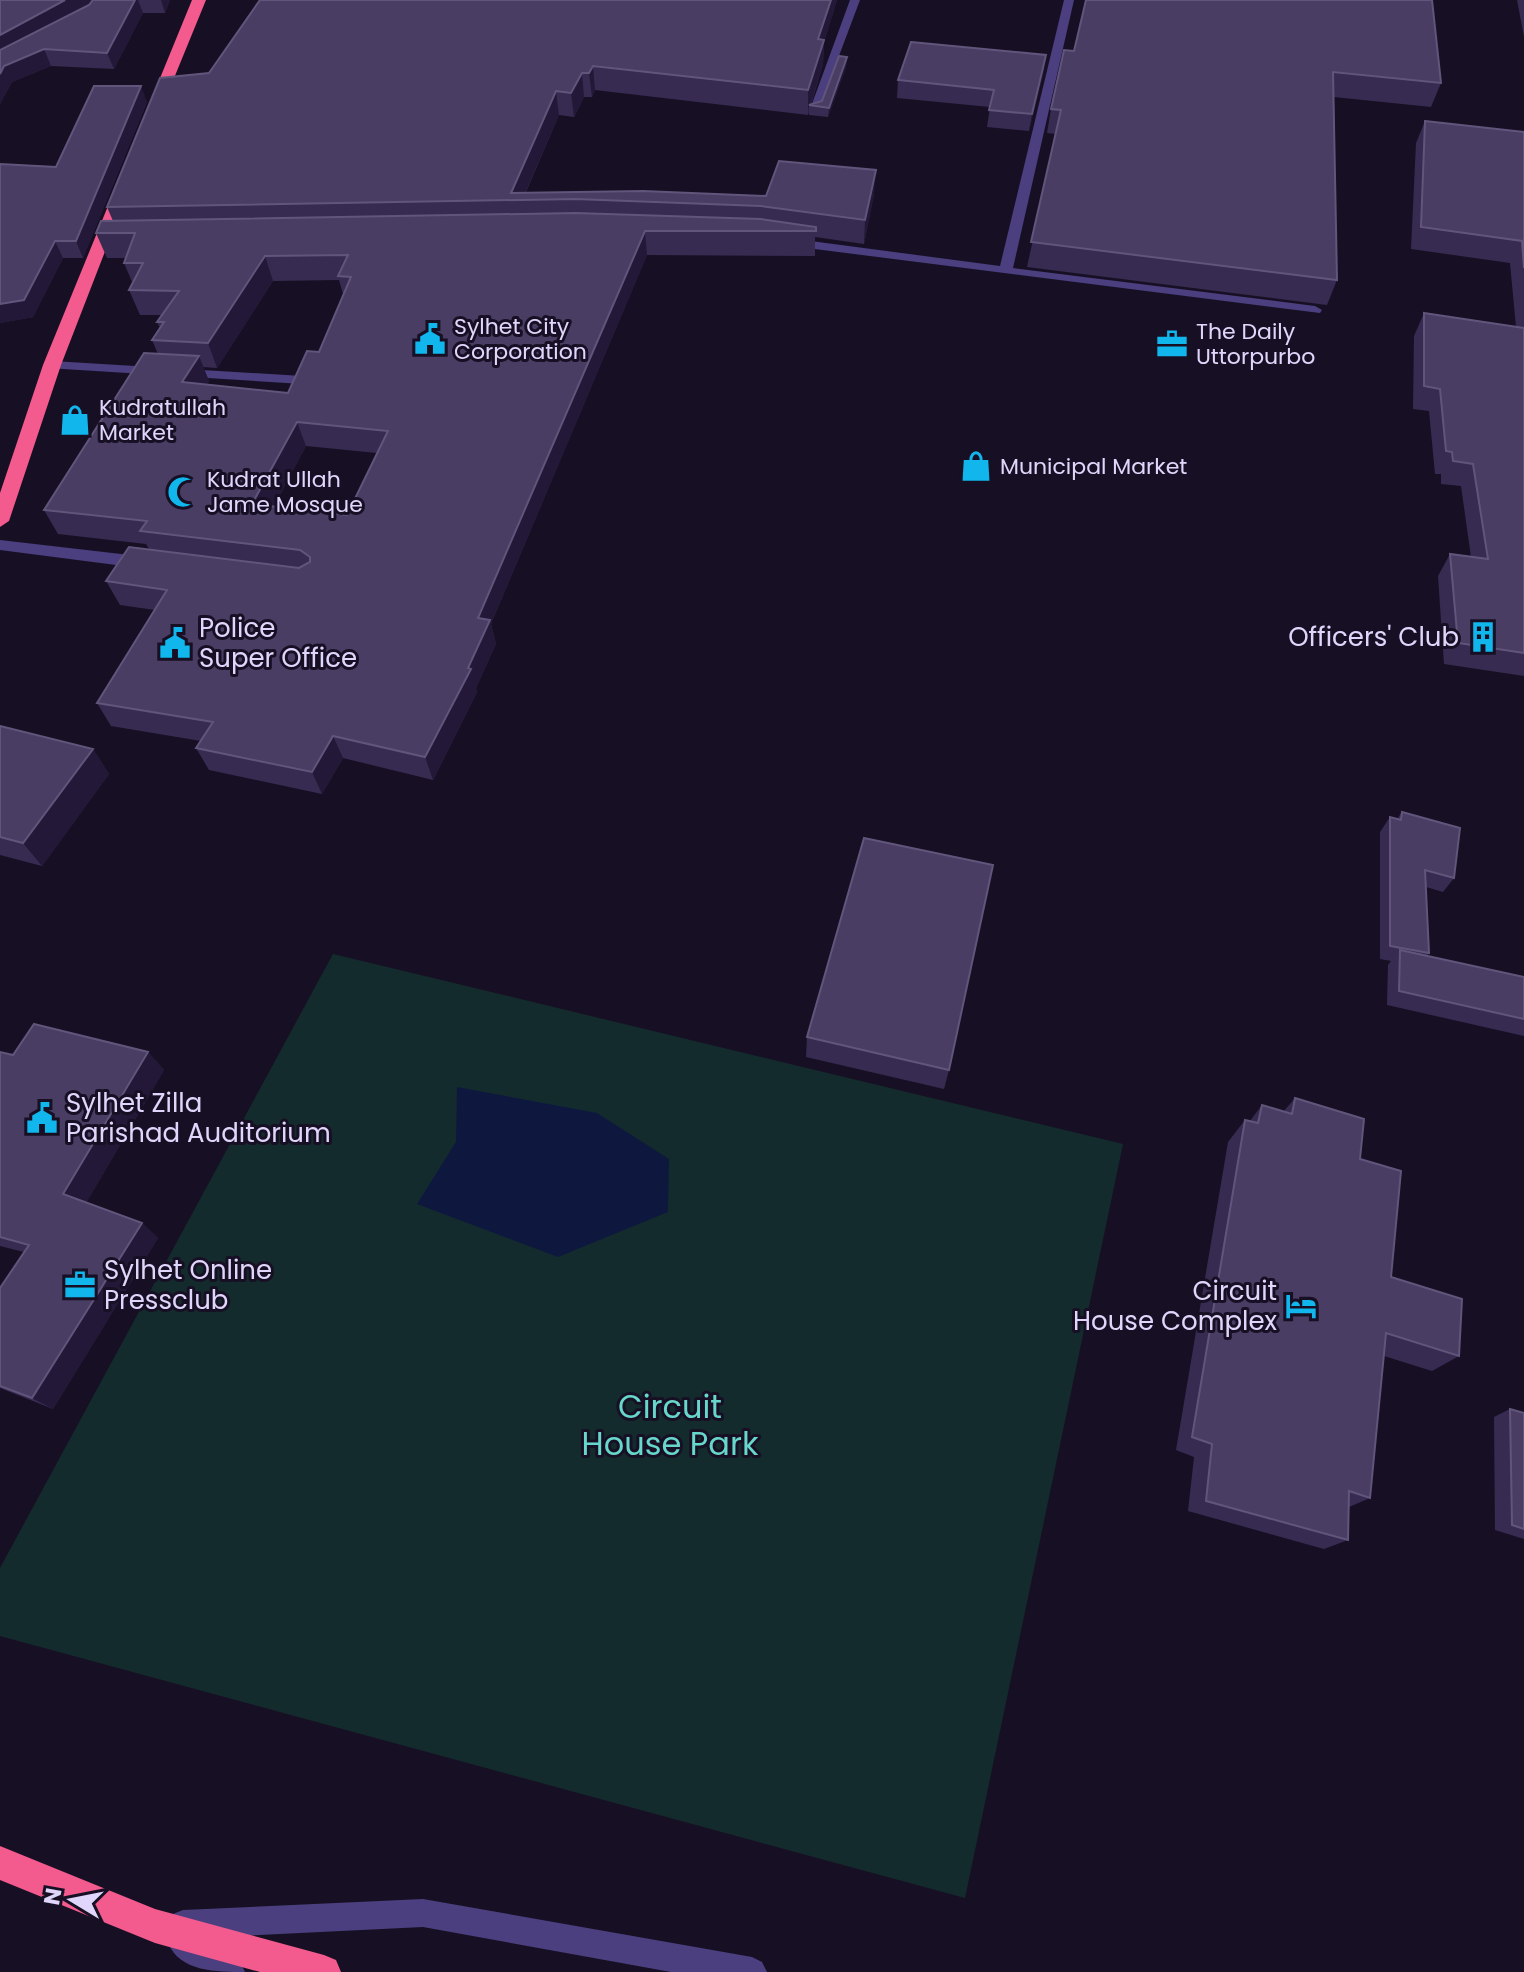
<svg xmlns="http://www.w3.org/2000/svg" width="1524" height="1972" viewBox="0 0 1524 1972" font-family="Poppins,sans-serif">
<rect width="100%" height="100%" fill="#171024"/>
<!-- green -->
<path fill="#142b2d" d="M333,954L1123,1144L965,1898L0,1636V1568Z"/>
<!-- water -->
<path fill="#0e183f" d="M457,1087L597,1113L669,1159L668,1212L558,1257L417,1204L456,1142Z"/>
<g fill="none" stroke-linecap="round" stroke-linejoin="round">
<!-- minor -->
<path fill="#4b3f7f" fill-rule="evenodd" d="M850,0H860L819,109L809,112Z
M1064,0H1074L1013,268L1315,306L1322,310L1320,313L783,245V239L788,238L1000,266Z
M52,361L302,376L309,380L302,384L47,368L45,365Z
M0,540L147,557L155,563L147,569L0,550Z
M423,1899L752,1957L762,1962L767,1972H671L423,1927L200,1938L240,1962L245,1972C217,1972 180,1972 168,1943L172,1933L169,1924L173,1914L183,1910Z"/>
<!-- highway -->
<path fill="#f35a8d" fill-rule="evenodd" d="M192,0H206L163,105L151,108L149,105Z
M117,184L130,187L61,365L9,521L0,527V493L43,365Z
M0,1846L155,1909L324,1955L336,1960L341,1972H260L155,1943L0,1880Z"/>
</g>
<!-- wall -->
<path fill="#382b51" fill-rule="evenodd" d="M0,0H92L85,7L89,5L93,0H170L165,13H143L114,69L51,66L12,82L0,104Z
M260,0H837L824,42L823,64L811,105L822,101L847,57L846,67L828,117L809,115V111L808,115L595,90L592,97H584L574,117L559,115L526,192L766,196L874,194L864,244L815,237V256L647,255L491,624L496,644L476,688L477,692L433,780L343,758L322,794L209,770L196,748L201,741L111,726L97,703L155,610L120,605L106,581L149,549L146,544L58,534L44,510L158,354L152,340L160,328L157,322L162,315H140L129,290L133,284L124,263L126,258H107L96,233L113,221L107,207L209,73ZM339,280L343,294L319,352L288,393L207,384L209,381L203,367L217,368L273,281ZM306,446L377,453L347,515L274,506Z
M1086,0L1441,83L1431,107L1334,97L1337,280L1327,305L1027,267L1056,134L1047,133L1051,109L1074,51Z
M1517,0H1524V37Z
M1046,55L1029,131L987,127L990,107L897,98L898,80Z
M147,102L83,258H63L33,317L0,323V164L56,167Z
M1425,121L1524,132V676L1444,664L1438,576L1450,554L1471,557L1461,486L1441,484V474H1435L1429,411L1413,409L1414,336L1424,313L1516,327L1510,263L1411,249L1416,143Z
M0,726L93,749L109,774L42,866L0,855Z
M1402,812L1454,878L1443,892L1426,887L1429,953L1427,956L1524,977V1036L1387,1005L1388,965L1391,961L1380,959V832L1390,817L1397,819Z
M807,1037L949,1070L944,1089L806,1057Z
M0,1052L13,1055L148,1052L164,1070L86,1203L142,1223L158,1238L53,1409L0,1388V1288L24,1252L0,1246Z
M1295,1098L1360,1159L1391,1277L1459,1356L1432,1371L1384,1356L1370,1498L1349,1507L1348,1540L1324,1549L1188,1511L1194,1457L1176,1450L1228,1142L1245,1120L1250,1121L1262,1105L1284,1111Z
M1510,1409L1524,1413V1539L1495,1530L1494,1417Z"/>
<!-- shaded-wall -->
<path fill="#231837" d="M65,0H92L82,11L0,56V35Z
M135,0H138L143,13L114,69L107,53Z
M161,0H170L165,13Z
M831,0H837L824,42L823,64L810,106L809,105L808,115V90L818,39Z
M44,49L51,66L12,82L0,104V74L4,66Z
M1046,55L1044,72L1029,131L1032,114Z
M847,57L846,67L828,117L829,108Z
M593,66L595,90L592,97L589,73Z
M582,73L584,97L574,117L571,93Z
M141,86L147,102L83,258L76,241Z
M556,91L559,115L522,200L511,193Z
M876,170L874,194L864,244L865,220Z
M645,231L647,255L491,624L496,644L476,688L477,692L433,780L425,757L468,668L478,618Z
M55,241L63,258L33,317L0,323V304Z
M265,256L273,281L217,368L208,343Z
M199,356L209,381L193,406L182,382Z
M297,422L306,446L262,528L252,504Z
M333,736L343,758L322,794L312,772Z
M93,749L109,774L42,866L23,843Z
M148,1052L164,1070L82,1210L63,1194Z
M142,1223L158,1238L53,1409L32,1398Z"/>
<!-- building -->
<path fill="#4a3d63" stroke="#61557b" stroke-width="2" fill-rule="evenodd" d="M0,0H65L0,35Z
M93,0H135L107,53L44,49L4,66L0,74V50L89,5Z
M260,0H831L818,39L824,40L808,90L593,66L589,73H582L571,93L556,91L511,193L643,191L766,196L779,161L876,170L865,220L761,206L575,199L107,207L160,78L209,73Z
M1086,0H1432L1441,83L1333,72L1337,280L1031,242L1061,110L1051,109L1064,50L1074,51Z
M911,42L1046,55L1032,114L989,110L994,90L898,80Z
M839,56L847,57L829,108L809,105L822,101Z
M94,86H141L76,241H55L24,300L0,304V164L56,167Z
M1425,121L1524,132V268L1522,241L1421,227Z
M575,213L761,219L816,227V231H645L478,618L490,620L468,668L471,669L425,757L333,736L312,772L196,748L213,722L97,703L167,590L106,581L129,547L299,568L310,562V557L300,550L140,531L147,521L44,510L144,353L199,356L182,382L288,393L307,351L319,352L351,277L338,276L348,255L265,256L208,343L152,340L164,322H157L179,291L129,290L143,263H124L135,233H96L101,221ZM297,422L388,431L347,515L252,504Z
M1424,313L1524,328V653L1458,643L1450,554L1488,559L1473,464L1453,461L1452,452L1446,451L1440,389L1424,386Z
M0,726L93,749L23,843L0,837Z
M1402,812L1460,828L1454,878L1425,870L1429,953L1390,946V817L1401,820Z
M864,838L993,865L949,1070L807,1037Z
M1400,950L1524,977V1019L1399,991Z
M34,1024L148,1052L63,1194L142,1223L32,1398L0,1386V1288L29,1245L0,1237V1052L13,1055Z
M1295,1098L1364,1119L1360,1159L1401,1171L1391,1277L1462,1299L1459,1356L1386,1333L1370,1498L1349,1491L1348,1540L1206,1501L1212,1444L1192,1437L1245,1120L1258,1123L1262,1105L1292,1114Z
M1510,1409L1524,1413V1529L1512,1525Z"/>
<!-- icons -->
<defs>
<symbol id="civic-bare" viewBox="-9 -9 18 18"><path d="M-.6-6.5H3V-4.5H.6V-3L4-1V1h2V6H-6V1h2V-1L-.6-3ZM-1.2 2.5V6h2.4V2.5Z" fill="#11b6ed" stroke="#171024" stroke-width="2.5" paint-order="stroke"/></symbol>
<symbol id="office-bare" viewBox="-9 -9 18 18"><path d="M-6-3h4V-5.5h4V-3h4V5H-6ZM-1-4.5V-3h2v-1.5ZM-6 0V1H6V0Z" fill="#11b6ed" stroke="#171024" stroke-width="2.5" paint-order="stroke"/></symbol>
<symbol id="shop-bare" viewBox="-9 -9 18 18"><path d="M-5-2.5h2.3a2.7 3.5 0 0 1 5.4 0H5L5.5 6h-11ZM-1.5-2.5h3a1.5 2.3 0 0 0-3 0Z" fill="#11b6ed" stroke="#171024" stroke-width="2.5" paint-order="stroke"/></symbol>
<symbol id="mosque-bare" viewBox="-9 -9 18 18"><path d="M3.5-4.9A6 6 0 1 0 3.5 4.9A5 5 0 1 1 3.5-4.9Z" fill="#11b6ed" stroke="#171024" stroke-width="2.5" paint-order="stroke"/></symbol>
<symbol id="building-bare" viewBox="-9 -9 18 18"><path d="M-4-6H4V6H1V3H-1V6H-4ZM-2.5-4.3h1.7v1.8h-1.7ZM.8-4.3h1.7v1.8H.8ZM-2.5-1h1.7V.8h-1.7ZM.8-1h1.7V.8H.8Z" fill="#11b6ed" stroke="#171024" stroke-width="2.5" paint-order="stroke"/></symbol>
<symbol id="hotel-bare" viewBox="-9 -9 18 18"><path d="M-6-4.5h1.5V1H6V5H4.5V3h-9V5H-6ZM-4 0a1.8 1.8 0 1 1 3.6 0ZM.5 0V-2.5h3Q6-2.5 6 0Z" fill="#11b6ed" stroke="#171024" stroke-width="2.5" paint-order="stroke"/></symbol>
</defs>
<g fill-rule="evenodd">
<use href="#civic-bare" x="408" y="317" width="44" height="44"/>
<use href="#office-bare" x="1150" y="322" width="44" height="44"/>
<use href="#shop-bare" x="53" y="398" width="44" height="44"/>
<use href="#shop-bare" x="954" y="444" width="44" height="44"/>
<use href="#mosque-bare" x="161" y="470" width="44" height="44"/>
<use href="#building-bare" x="1461" y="615" width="44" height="44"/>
<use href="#civic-bare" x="153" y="621" width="44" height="44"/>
<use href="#civic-bare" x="20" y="1096" width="44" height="44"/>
<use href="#office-bare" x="58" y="1263" width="44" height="44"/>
<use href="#hotel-bare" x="1279" y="1284" width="44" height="44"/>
</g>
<g text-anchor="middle" stroke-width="6" stroke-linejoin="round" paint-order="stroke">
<!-- far-poi labels -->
<g font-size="22" fill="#e0d6fc" stroke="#171024" text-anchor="start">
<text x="454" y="334">Sylhet City<tspan x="454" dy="25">Corporation</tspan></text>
<text x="1196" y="339">The Daily<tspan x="1196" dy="25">Uttorpurbo</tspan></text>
<text x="99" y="415">Kudratullah<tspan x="99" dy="25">Market</tspan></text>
<text x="1000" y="474">Municipal Market</text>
<text x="207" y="487">Kudrat Ullah<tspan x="207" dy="25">Jame Mosque</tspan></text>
</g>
<!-- poi labels -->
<g font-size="26" fill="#e0d6fc" stroke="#171024" text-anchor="start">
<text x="199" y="637">Police<tspan x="199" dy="30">Super Office</tspan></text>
<text x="1459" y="646" text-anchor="end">Officers' Club</text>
<text x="66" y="1112">Sylhet Zilla<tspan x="66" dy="30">Parishad Auditorium</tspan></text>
<text x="104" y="1279">Sylhet Online<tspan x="104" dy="30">Pressclub</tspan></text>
<text x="1277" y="1300" text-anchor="end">Circuit<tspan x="1277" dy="30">House Complex</tspan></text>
</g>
<!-- near-park labels -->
<g font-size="32" fill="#67d7cc" stroke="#171024">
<text x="670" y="1418">Circuit<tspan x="670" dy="37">House Park</tspan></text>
</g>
</g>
<!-- north arrow -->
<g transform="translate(72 1900) rotate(280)" stroke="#171024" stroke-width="6" paint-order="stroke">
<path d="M0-6L14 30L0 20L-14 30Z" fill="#e0d6fc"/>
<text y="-12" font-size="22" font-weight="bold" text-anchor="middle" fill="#e0d6fc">N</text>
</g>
</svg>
